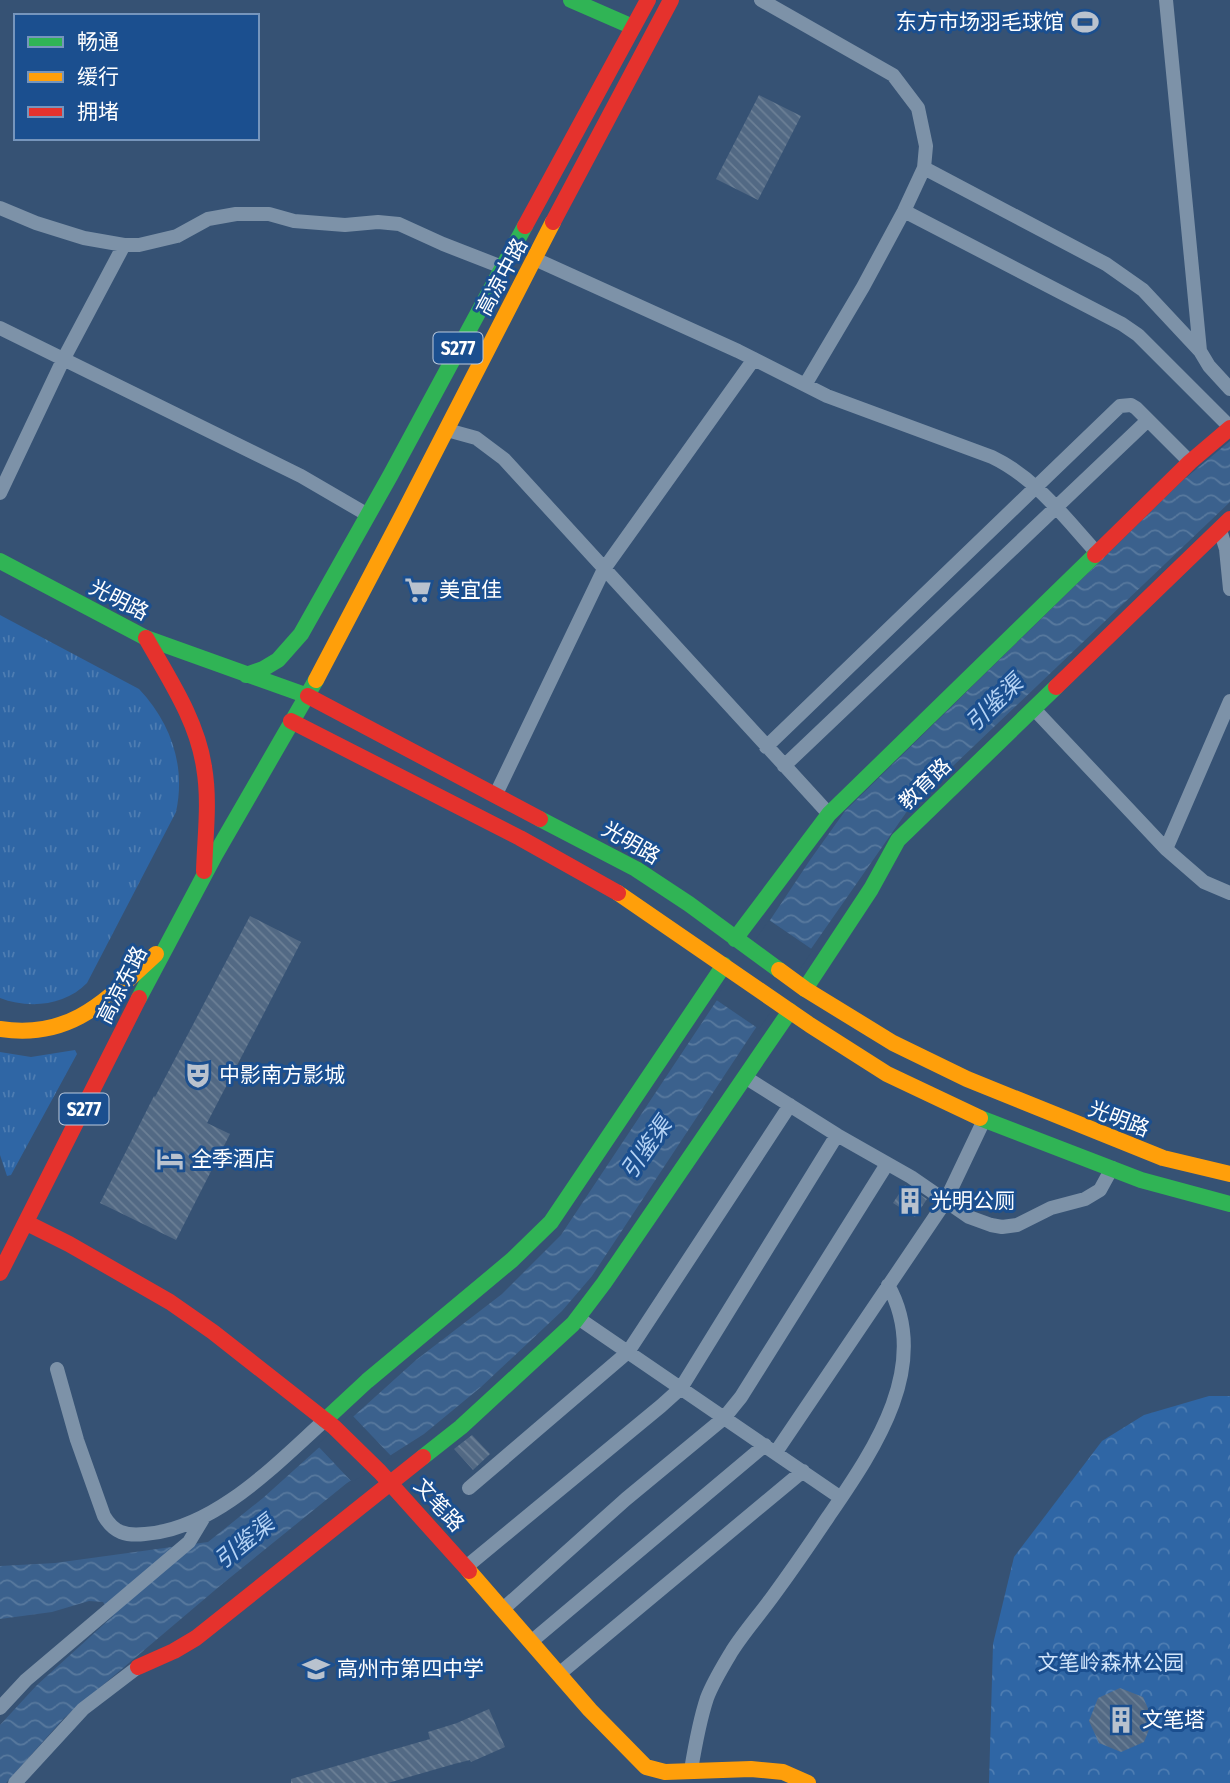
<svg xmlns="http://www.w3.org/2000/svg" width="1230" height="1783" viewBox="0 0 1230 1783" font-family="'Fira Sans Condensed','Noto Sans SC',sans-serif">
<defs>
<pattern id="grass-tufts" width="24" height="20" patternUnits="userSpaceOnUse" patternTransform="scale(1.75)"><rect width="24" height="20" fill="#2f66a5"/><path d="M3 7l-1-3M5 7V3M7 7l1-3M15 17l-1-3M17 17v-4M19 17l1-3" fill="none" stroke="#4e7db2"/></pattern>
<pattern id="forest-crowns" width="20" height="18" patternUnits="userSpaceOnUse" patternTransform="scale(1.75)"><rect width="20" height="18" fill="#2f66a5"/><path d="M2 6a3 3 0 1 1 6 0M12 15a3 3 0 1 1 6 0" fill="none" stroke="#4e7db2"/></pattern>
<pattern id="water-waves" width="16" height="10" patternUnits="userSpaceOnUse" patternTransform="scale(1.75)"><rect width="16" height="10" fill="#3b618d"/><path d="M0 5q4-4 8 0t8 0" fill="none" stroke="#58799e"/></pattern>
<pattern id="building-back-hatch" width="6" height="6" patternUnits="userSpaceOnUse" patternTransform="scale(1.75)"><rect width="6" height="6" fill="#526984"/><path d="M-1 5l2 2M0 0l6 6M5-1l2 2" fill="none" stroke="#6c8096"/></pattern>
</defs>
<rect width="100%" height="100%" fill="#365274"/>
<!-- grass -->
<path fill="url(#grass-tufts)" d="M0,615L139,689C171,723 186,766 176,812L87,983C65,1006 28,1009 0,998Z
M75,1050L77,1054L11,1175L7,1176L0,1155V1052L31,1057Z"/>
<!-- forest -->
<path fill="url(#forest-crowns)" d="M1209,1396H1230V1783H989L993,1644L1014,1557L1102,1441L1144,1415Z"/>
<!-- water -->
<path fill="url(#water-waves)" d="M1230,441V502L910,807L753,1032L592,1276L562,1311L481,1387L424,1434L347,1483L221,1585L64,1718L6,1783H0V1725L37,1685L113,1616L103,1602L89,1601L52,1612L0,1619V1566L55,1563L208,1542L263,1498L416,1360L502,1294L561,1235L810,860L845,811L1181,482Z"/>
<!-- pier -->
<path fill="#365274" d="M769,920L813,950L759,1029L715,999Z
M351,1414L392,1457L352,1482L317,1445Z"/>
<!-- building -->
<path fill="url(#building-back-hatch)" d="M759,95L801,116L758,200L716,179Z
M250,916L301,942L207,1123L230,1134L176,1240L100,1203L154,1096L155,1097Z
M905,1185L927,1199L915,1217L893,1203Z
M472,1435L490,1454L473,1470L454,1449Z
M1120,1688L1143,1697L1153,1720L1144,1742L1121,1752L1099,1743L1089,1721L1098,1698Z
M489,1709L505,1747L471,1762L470,1760L454,1764L388,1783H291V1779L430,1739L428,1732L457,1723Z"/>
<g fill="none" stroke-linecap="round" stroke-linejoin="round">
<!-- street -->
<path stroke="#7d92a8" stroke-width="14" d="M761,0L893,75L918,108L926,146L924,168L904,211L863,287L805,385
M1166,0L1200,351L1209,366L1230,389
M924,168L1106,264L1143,290L1200,351
M0,208L36,223L84,238L124,245H139L177,236L208,219L236,214H269L294,221L345,225L378,222L399,224L443,244L502,267
M904,211L1122,324L1138,335L1230,427
M535,259L738,351L827,396L992,457C1036,478 1065,518 1098,554
M0,328L301,476L368,515
M447,430L476,438L504,459L829,814
M0,493L63,360L124,245
M1220,530L1226,549L1230,589
M1034,709L1166,849L1204,882L1230,893
M766,747L1120,406L1131,405L1136,408L1190,462
M784,766L1148,420
M496,794L604,569L754,359
M1166,849L1230,701
M745,1077L837,1135L911,1177L969,1217L991,1225L1002,1227L1017,1225L1051,1208L1085,1199L1100,1190L1112,1168
M578,1318L841,1498
M57,1369L77,1440L104,1516C114,1533 126,1536 145,1534C215,1529 276,1464 325,1420
M776,1452L945,1202L984,1120
M469,1488L628,1352L790,1105
M466,1567L661,1406L681,1388L837,1135
M503,1609L626,1499L724,1418L741,1397L887,1164
M532,1641L765,1445
M559,1674L803,1471
M0,1708L26,1680L189,1542L204,1517
M691,1770C695,1746 699,1722 707,1698C713,1682 723,1666 732,1651C744,1632 760,1614 773,1596C792,1570 810,1544 828,1517C873,1451 933,1366 888,1285
M15,1783L83,1709L138,1667"/>
<!-- fast -->
<path stroke="#30b455" stroke-width="16" d="M571,0L633,27
M0,561L146,638L308,696
M246,675L263,669L278,660L301,634L390,476L525,226
M540,819L636,869L689,904L779,970
M735,939L829,814L1095,555
M805,989L871,889L898,840L1056,687
M139,998L215,855L316,680
M980,1118L1141,1180L1230,1204
M325,1420L367,1381L512,1260L551,1222L724,965
M423,1457L461,1427L573,1324L604,1283L790,1011"/>
<!-- slow -->
<path stroke="#ff9f0a" stroke-width="16" d="M316,680L402,516L553,222
M618,893L810,1025L887,1074L980,1118
M779,970L805,989L893,1043L967,1079L1163,1158L1230,1174
M0,1029C72,1040 107,999 156,954
M469,1571L590,1710L646,1767L665,1772L751,1769L783,1772L808,1783"/>
<!-- jam -->
<path stroke="#e5322d" stroke-width="16" d="M553,222L671,0
M525,226L648,0
M1095,555L1190,462L1230,428
M146,638C169,679 197,720 204,767C210,801 205,837 204,871
M1056,687L1230,519
M308,696L540,819
M291,721L520,838L618,893
M27,1223L69,1244L170,1302L213,1332L334,1427L380,1472L469,1571
M0,1273L139,998
M138,1667L174,1651L196,1638L423,1457"/>
</g>
<!-- icons -->
<defs>
<symbol id="stadium-bare" viewBox="-9 -9 18 18"><path d="M0-5a6.5 5 0 1 0 0 10a6.5 5 0 1 0 0-10ZM-3.5-1.8h7v3.6h-7Z" fill="#b9c2ce" stroke="#1b4f8f" stroke-width="2.5" paint-order="stroke"/></symbol>
<symbol id="supermarket-bare" viewBox="-9 -9 18 18"><path d="M-6-5.5h2.5l.6 2H6L4.5 2H-2.5L-4.4-4H-6ZM-1.5 3.2a1.3 1.3 0 1 0 .1 0ZM3 3.2a1.3 1.3 0 1 0 .1 0Z" fill="#b9c2ce" stroke="#1b4f8f" stroke-width="2.5" paint-order="stroke"/></symbol>
<symbol id="theatre-bare" viewBox="-9 -9 18 18"><path d="M-5-5.5Q0-4 5-5.5V0Q5 5 0 6Q-5 5-5 0ZM-3.3-2.5H-1v1.5H-3.3ZM1-2.5H3.3v1.5H1ZM-2.8 1Q0 5.5 2.8 1Z" fill="#b9c2ce" stroke="#1b4f8f" stroke-width="2.5" paint-order="stroke"/></symbol>
<symbol id="hotel-bare" viewBox="-9 -9 18 18"><path d="M-6-4.5h1.5V1H6V5H4.5V3h-9V5H-6ZM-4 0a1.8 1.8 0 1 1 3.6 0ZM.5 0V-2.5h3Q6-2.5 6 0Z" fill="#b9c2ce" stroke="#1b4f8f" stroke-width="2.5" paint-order="stroke"/></symbol>
<symbol id="building-bare" viewBox="-9 -9 18 18"><path d="M-4-6H4V6H1V3H-1V6H-4ZM-2.5-4.3h1.7v1.8h-1.7ZM.8-4.3h1.7v1.8H.8ZM-2.5-1h1.7V.8h-1.7ZM.8-1h1.7V.8H.8Z" fill="#b9c2ce" stroke="#1b4f8f" stroke-width="2.5" paint-order="stroke"/></symbol>
<symbol id="school-bare" viewBox="-9 -9 18 18"><path d="M0-5L7-2L0 1L-7-2ZM-4 1L0 2.5L4 1V4Q0 6-4 4Z" fill="#b9c2ce" stroke="#1b4f8f" stroke-width="2.5" paint-order="stroke"/></symbol>
</defs>
<g fill-rule="evenodd">
<use href="#stadium-bare" x="1066" y="3" width="38" height="38"/>
<use href="#supermarket-bare" x="399" y="571" width="38" height="38"/>
<use href="#theatre-bare" x="179" y="1056" width="38" height="38"/>
<use href="#hotel-bare" x="151" y="1140" width="38" height="38"/>
<use href="#building-bare" x="891" y="1182" width="38" height="38"/>
<use href="#school-bare" x="297" y="1650" width="38" height="38"/>
<use href="#building-bare" x="1102" y="1701" width="38" height="38"/>
</g>
<g text-anchor="middle" stroke-width="6" stroke-linejoin="round" paint-order="stroke">
<!-- shield labels -->
<g fill="#1b4f8f" stroke="#bbcadd" stroke-width="2">
<rect x="433.5" y="332.5" width="49" height="31" rx="5"/>
<rect x="59.5" y="1093.5" width="49" height="31" rx="5"/>
</g>
<g font-size="19" font-weight="bold" fill="#fff">
<text x="458" y="355">S277</text>
<text x="84" y="1116">S277</text>
</g>
<!-- poi labels -->
<g font-size="21" fill="#fff" stroke="#1b4f8f" text-anchor="start">
<text x="1064" y="29" text-anchor="end">东方市场羽毛球馆</text>
<text x="439" y="597">美宜佳</text>
<text x="219" y="1082">中影南方影城</text>
<text x="191" y="1166">全季酒店</text>
<text x="931" y="1208">光明公厕</text>
<text x="337" y="1676">高州市第四中学</text>
<text x="1142" y="1727">文笔塔</text>
</g>
<!-- street labels -->
<g font-size="21" fill="#fff" stroke="#1b4f8f">
<text transform="translate(502 277) rotate(-62)" y="7">高凉中路</text>
<text transform="translate(119 600) rotate(27)" y="7">光明路</text>
<text transform="translate(925 784) rotate(-44)" y="7">教育路</text>
<text transform="translate(631 843) rotate(30)" y="7">光明路</text>
<text transform="translate(122 985) rotate(-63)" y="7">高凉东路</text>
<text transform="translate(1119 1119) rotate(21)" y="7">光明路</text>
<text transform="translate(439 1505) rotate(48)" y="7">文笔路</text>
</g>
<!-- park labels -->
<g font-size="21" fill="#cfe3fa" stroke="#1b4f8f">
<text x="1111" y="1670">文笔岭森林公园</text>
</g>
<!-- water labels -->
<g font-size="23" font-style="italic" fill="#b5d3f5" stroke="#1b4f8f">
<text transform="translate(994 703) rotate(-44)" y="8">引鉴渠</text>
<text transform="translate(646 1148) rotate(-55)" y="8">引鉴渠</text>
<text transform="translate(244 1542) rotate(-39)" y="8">引鉴渠</text>
</g>
</g>
<!-- legend -->
<rect x="14" y="14" width="245" height="126" fill="#1b4f8f" stroke="#7695bc" stroke-width="2"/>
<rect x="28" y="37" width="35" height="10" fill="#30b455" stroke="#7695bc" stroke-width="2"/>
<text x="77" y="49" font-size="21" fill="#ffffff">畅通</text>
<rect x="28" y="72" width="35" height="10" fill="#ff9f0a" stroke="#7695bc" stroke-width="2"/>
<text x="77" y="84" font-size="21" fill="#ffffff">缓行</text>
<rect x="28" y="107" width="35" height="10" fill="#e5322d" stroke="#7695bc" stroke-width="2"/>
<text x="77" y="119" font-size="21" fill="#ffffff">拥堵</text>
</svg>
